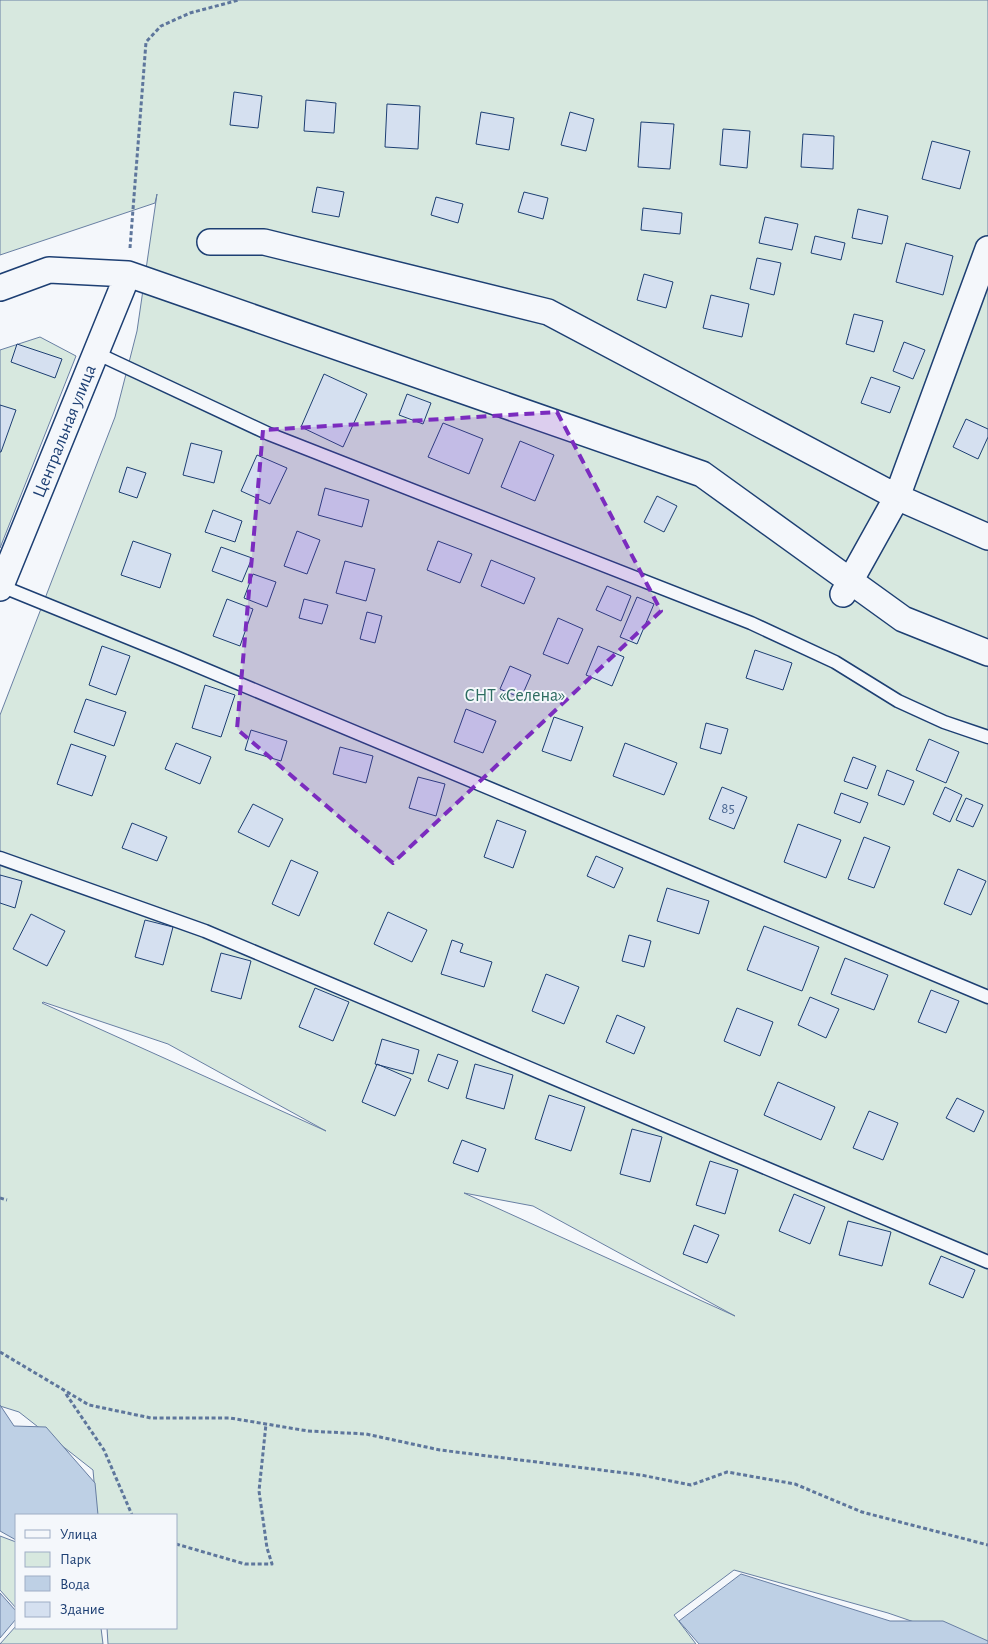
<svg xmlns="http://www.w3.org/2000/svg" width="988" height="1644" viewBox="0 0 988 1644" font-family="'Alegreya Sans',sans-serif">
<rect width="100%" height="100%" fill="#f4f7fb"/>
<!-- green -->
<path fill="#d7e8df" stroke="#687fa3" fill-rule="evenodd" d="M0,0H988V1644H978L888,1613L734,1570L674,1615L696,1644H108L107,1628H176V1515H97L93,1470L19,1412L0,1406V715L115,417L137,331L157,194L155,203L0,255ZM43,1002L168,1044L326,1131L42,1003ZM464,1193L533,1206L735,1316Z
M40,337L76,356L0,548V350Z
M0,1536L16,1542V1608L0,1590Z
M16,1626V1628H101L103,1644H0Z"/>
<!-- water -->
<path fill="#bed0e5" stroke="#687fa3" d="M0,1405L14,1426L46,1427L95,1483L98,1515H16V1540L0,1531Z
M741,1574L890,1621H943L988,1641V1644H699L679,1621Z
M0,1593L16,1611V1619L0,1638Z"/>
<!-- building -->
<path fill="#d5e0f0" stroke="#1d3f73" d="M234,92L262,96L258,128L230,125Z
M306,100L336,103L334,133L304,131Z
M387,104L420,106L418,149L385,147Z
M481,112L514,118L509,150L476,144Z
M570,112L594,119L586,151L561,145Z
M641,122L674,124L670,169L638,167Z
M723,129L750,131L747,168L720,165Z
M803,134L834,136L833,169L801,167Z
M932,141L970,151L960,189L922,179Z
M317,187L344,192L339,217L312,212Z
M524,192L548,198L543,219L518,212Z
M436,197L463,204L458,223L431,215Z
M643,208L682,213L680,234L641,230Z
M858,209L888,216L882,244L852,238Z
M765,217L798,224L792,250L759,243Z
M815,236L845,243L841,260L811,253Z
M906,243L953,256L943,295L896,282Z
M757,258L781,263L774,295L750,289Z
M644,274L673,282L666,308L637,300Z
M711,295L749,304L742,337L703,328Z
M854,314L883,321L874,352L846,344Z
M904,342L925,350L913,379L893,371Z
M17,344L62,359L55,378L11,362Z
M324,374L367,394L343,447L301,427Z
M871,377L900,387L890,413L861,403Z
M407,394L431,403L423,424L399,415Z
M0,405L16,410L1,452H0Z
M966,419L988,429V437L978,459L953,447Z
M443,423L483,439L469,474L428,457Z
M520,441L554,455L535,501L501,487Z
M191,443L222,451L214,483L183,475Z
M257,455L287,468L270,504L241,491Z
M127,467L146,473L137,498L119,492Z
M325,488L369,500L362,527L318,515Z
M657,496L677,506L664,532L644,522Z
M213,510L242,521L235,542L205,532Z
M297,531L320,540L307,574L284,566Z
M133,541L171,554L160,588L121,575Z
M438,541L472,554L460,583L427,570Z
M221,547L252,558L242,582L212,571Z
M491,560L535,578L524,604L481,586Z
M345,561L375,569L366,601L336,593Z
M253,574L276,582L267,607L244,598Z
M607,586L631,596L621,621L596,610Z
M637,597L654,604L637,644L620,637Z
M227,599L253,609L240,646L213,636Z
M304,599L328,605L322,624L299,618Z
M367,612L382,616L375,643L360,639Z
M558,618L583,629L568,664L543,654Z
M102,646L130,656L116,695L89,685Z
M598,646L624,657L612,686L586,675Z
M755,650L792,663L783,690L746,678Z
M510,666L531,675L521,698L500,689Z
M205,685L235,695L221,737L192,728Z
M86,699L126,712L114,746L74,732Z
M466,709L496,721L483,753L454,742Z
M554,717L583,727L571,761L542,751Z
M706,723L728,729L721,754L700,748Z
M251,730L287,741L281,761L245,750Z
M929,739L959,752L946,783L916,770Z
M176,743L211,757L200,784L165,769Z
M625,743L677,763L664,795L613,776Z
M71,744L106,756L92,796L57,784Z
M340,747L373,756L366,783L333,774Z
M853,757L876,766L867,789L844,781Z
M887,770L914,781L904,805L878,795Z
M418,777L445,784L436,816L409,808Z
M722,787L747,797L734,829L709,819Z
M945,787L962,795L950,822L933,814Z
M841,793L868,803L860,823L834,813Z
M966,798L983,805L973,827L956,820Z
M253,804L283,819L269,847L238,832Z
M497,820L526,831L513,868L484,857Z
M132,823L167,837L157,861L122,848Z
M798,824L841,840L826,878L784,862Z
M864,837L890,847L874,888L848,879Z
M596,856L623,868L614,888L587,876Z
M291,860L318,872L299,916L272,904Z
M958,869L986,881L971,915L944,904Z
M0,875L22,881L15,908L0,903Z
M667,888L709,901L699,934L657,921Z
M388,912L427,930L412,962L374,944Z
M31,914L65,931L47,966L13,949Z
M145,920L173,927L163,965L135,957Z
M764,926L819,947L802,991L747,970Z
M629,935L651,941L644,967L622,961Z
M452,940L463,944L460,952L492,962L484,987L441,974Z
M221,953L251,961L241,999L211,991Z
M845,958L888,975L874,1010L831,994Z
M546,974L579,987L564,1024L532,1011Z
M315,988L349,1002L333,1041L299,1027Z
M931,990L959,1001L946,1033L918,1022Z
M810,997L839,1009L826,1038L798,1025Z
M737,1008L773,1022L760,1056L724,1041Z
M617,1015L645,1027L634,1054L606,1042Z
M382,1039L419,1050L413,1074L375,1064Z
M438,1054L458,1061L448,1089L428,1081Z
M377,1064L411,1079L395,1116L362,1102Z
M475,1064L513,1075L504,1109L466,1098Z
M778,1082L835,1107L821,1140L764,1115Z
M549,1095L585,1107L571,1151L535,1139Z
M957,1098L984,1111L974,1132L946,1118Z
M869,1111L898,1123L883,1160L853,1148Z
M632,1129L662,1137L650,1182L620,1174Z
M462,1140L486,1149L478,1172L453,1163Z
M710,1161L738,1170L725,1214L696,1205Z
M794,1194L825,1207L810,1244L779,1231Z
M848,1221L891,1232L882,1266L839,1255Z
M694,1225L719,1235L707,1263L683,1254Z
M941,1256L975,1270L963,1298L929,1284Z"/>
<g fill="none" stroke-linecap="round" stroke-linejoin="round">
<defs>
<path id="lane" d="M96,353L269,434L751,623L835,662L898,701L944,722L988,737
M1,586L178,658L988,997
M0,858L205,931L988,1262"/>
<path id="street" d="M210,242H264L548,312L897,497L988,537
M0,288L49,270L128,274L702,474L903,619L988,653
M0,588L128,274
M843,594L897,497L988,249"/>
</defs>
<!-- lane casing -->
<use href="#lane" stroke="#1d3f73" stroke-width="15"/>
<!-- street casing -->
<use href="#street" stroke="#1d3f73" stroke-width="28"/>
<!-- path -->
<path stroke="#5e769c" stroke-width="3" stroke-dasharray="4 2.5" stroke-linecap="butt" d="M130,248L146,42L161,26L190,13L239,0
M0,1198L7,1200
M0,1352L89,1405L151,1418H230L308,1431L366,1434L440,1450L641,1475L691,1485L727,1472L795,1484L862,1512L988,1545
M66,1394L104,1450L132,1515
M176,1544L245,1564H272L267,1548L259,1491L266,1424"/>
<!-- lane -->
<use href="#lane" stroke="#f4f7fb" stroke-width="12"/>
<!-- street -->
<use href="#street" stroke="#f4f7fb" stroke-width="25"/>
</g>
<!-- marked area -->
<path fill="#7b2cbf" fill-opacity="0.2" stroke="#7b2cbf" stroke-width="4" stroke-dasharray="10 6" stroke-linejoin="round" d="M557,412L661,611L393,863L237,729L263,430Z"/>
<g text-anchor="middle" stroke-width="4" stroke-linejoin="round" paint-order="stroke">
<!-- number labels -->
<g font-size="15" fill="#4b6792">
<text x="728" y="813">85</text>
</g>
<!-- street labels -->
<g font-size="18" fill="#1d3f73" stroke="#f4f7fb">
<text transform="translate(64 431) rotate(-68)" y="6">Центральная улица</text>
</g>
<!-- park labels -->
<g font-size="18" fill="#2c6c60" stroke="#f4f7fb">
<text x="515" y="701">СНТ «Селена»</text>
</g>
</g>
<!-- legend -->
<rect x="15" y="1514" width="162" height="115" fill="#f4f7fb" stroke="#9eadc5"/>
<rect x="25" y="1530" width="25" height="8" fill="#f4f7fb" stroke="#9eadc5"/>
<text x="60" y="1539" font-size="15" fill="#1d3f73">Улица</text>
<rect x="25" y="1552" width="25" height="15" fill="#d7e8df" stroke="#9eadc5"/>
<text x="60" y="1564" font-size="15" fill="#1d3f73">Парк</text>
<rect x="25" y="1576" width="25" height="15" fill="#bed0e5" stroke="#9eadc5"/>
<text x="60" y="1589" font-size="15" fill="#1d3f73">Вода</text>
<rect x="25" y="1602" width="25" height="15" fill="#d5e0f0" stroke="#9eadc5"/>
<text x="60" y="1614" font-size="15" fill="#1d3f73">Здание</text>
</svg>
